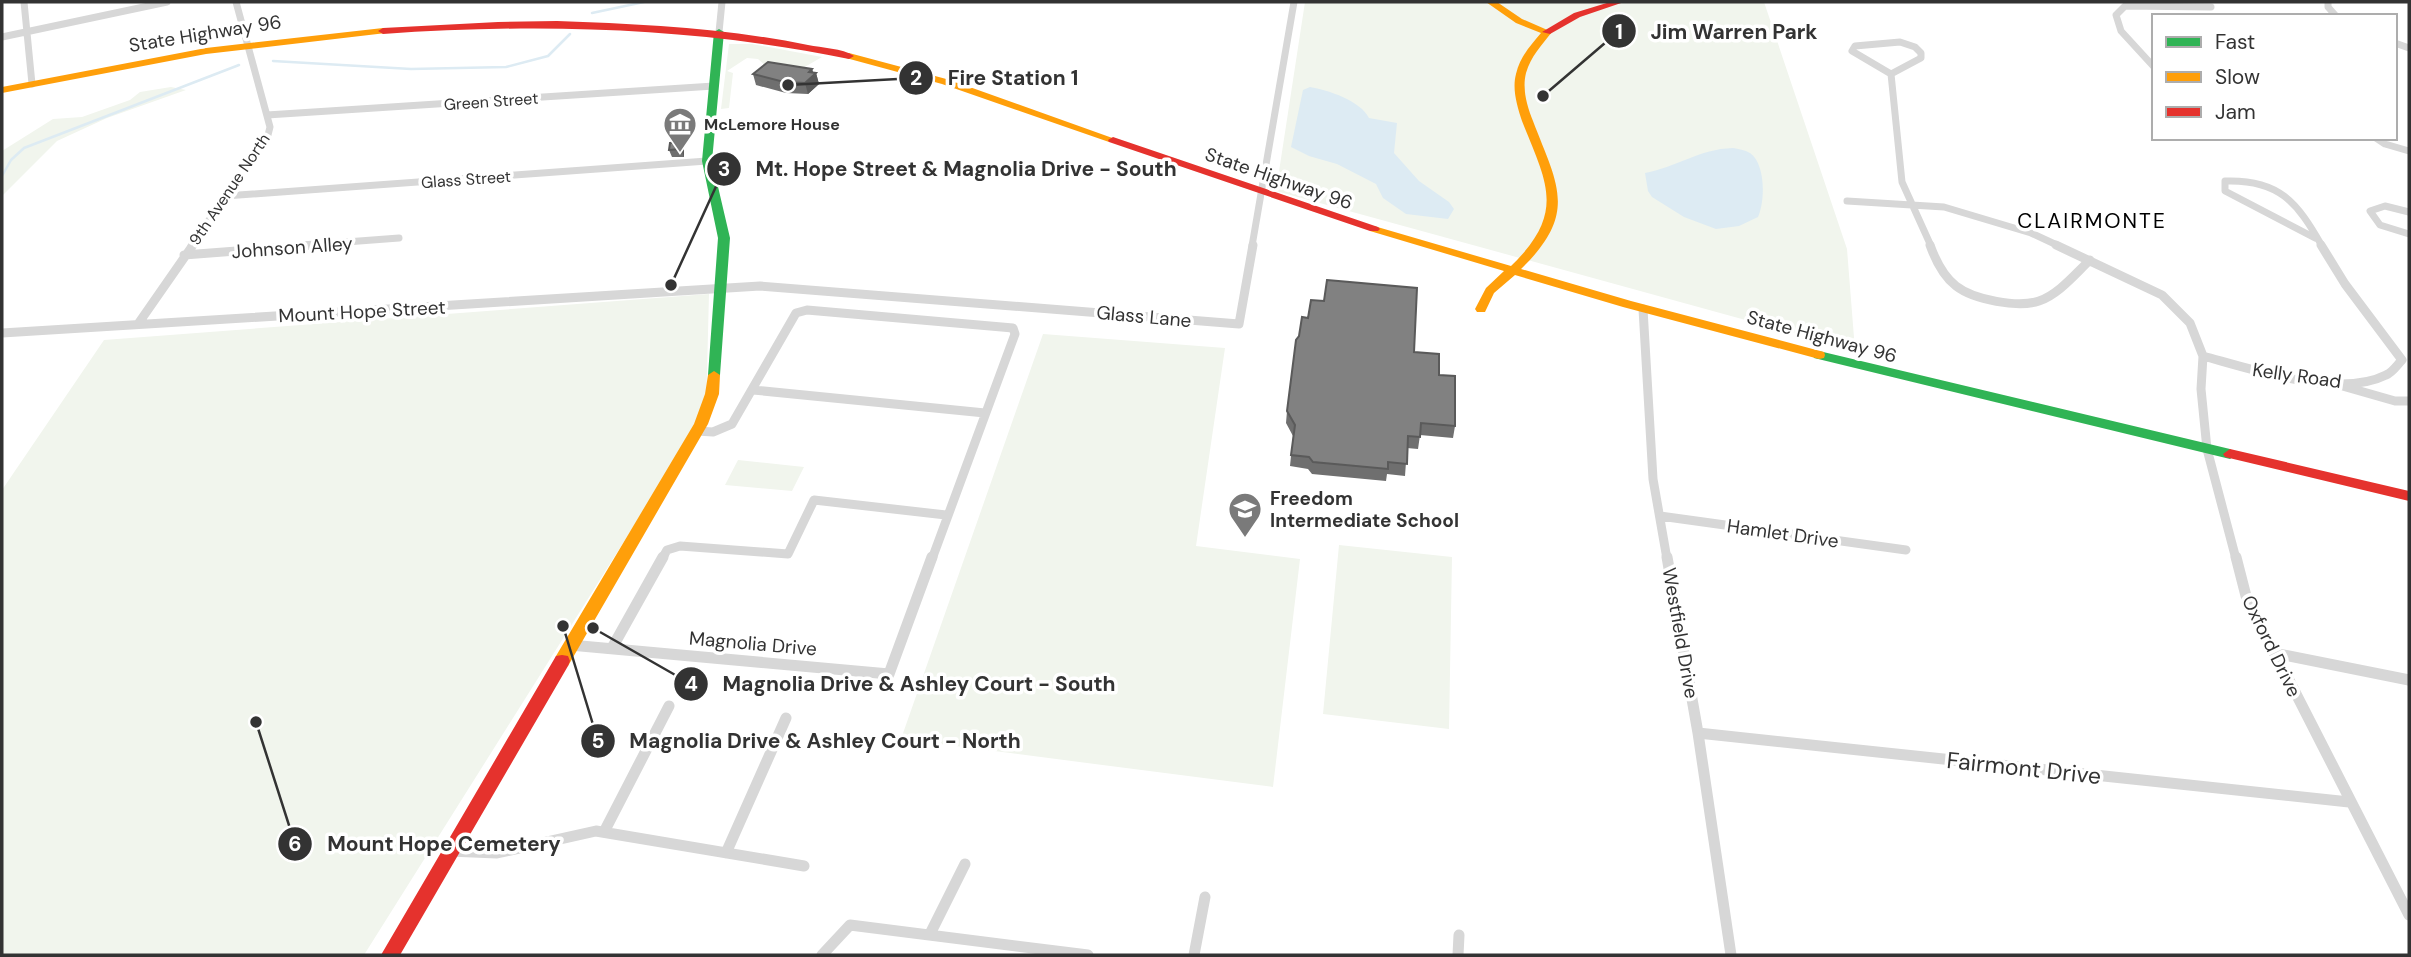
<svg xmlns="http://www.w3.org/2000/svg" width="2411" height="957" viewBox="0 0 2411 957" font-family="'DM Sans',sans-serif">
<rect width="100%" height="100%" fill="#fff"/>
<!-- green -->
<path fill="#f1f5ed" d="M1305,2H1764L1847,249L1855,350L1276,191Z
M729,44H752L822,57L796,72L767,67L758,59L747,58L727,71L733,73L729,108L721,109Z
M171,87L186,90L107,118L57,141L2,196V151L53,119L82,117L130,100L140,92Z
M709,294L706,411L364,955H2V490L104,340Z
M1043,334L1225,348L1196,546L1300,559L1273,787L901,739Z
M738,460L804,467L792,491L725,485Z
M1339,545L1452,557L1449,729L1323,714Z"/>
<!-- water -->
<path fill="#ddebf3" d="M1310,87C1328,90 1361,101 1369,118L1397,123L1394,153L1419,181L1449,202L1454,209L1448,219L1406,214L1383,198L1376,184L1337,164L1309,156L1291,147L1303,90Z
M1733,148C1738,149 1745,150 1750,153C1766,164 1765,202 1758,217L1739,226L1716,229L1684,217L1652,197L1648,191L1645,173C1677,167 1699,149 1733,148Z"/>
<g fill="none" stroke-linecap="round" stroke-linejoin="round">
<!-- stream -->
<path stroke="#ddebf3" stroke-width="2.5" d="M592,13L644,2
M273,61L411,69L506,67L548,56L570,34
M2,176L11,160L24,148L239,65"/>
<!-- street-far2 -->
<path stroke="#d7d7d7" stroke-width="7" d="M24,2L32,84
M2328,2V7L2336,16
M719,32L722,2
M2,37L167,2
M1900,42L1915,47L1921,53V58L1891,74L1852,51L1855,46Z
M2395,43L2409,48
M2154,67L2121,31L2116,15L2125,6L2211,7
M1891,74L1902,182L1931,246
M267,115L714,86
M2376,138L2385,144L2409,151
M225,196L707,161
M1847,201L1944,207L2031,233L2059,246
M2409,212L2385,206L2370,211L2380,225L2409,234
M2315,238L2225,191V181C2279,179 2297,202 2322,246
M191,246L268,135L270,127L236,2
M293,246L399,238
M1252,246L1294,2"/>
<!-- street-far1 -->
<path stroke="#d7d7d7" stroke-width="9" d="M1930,245C1935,259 1943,276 1956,286C1974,300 2018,308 2039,301C2059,294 2075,274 2090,260
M2056,245L2162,295L2190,323L2203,356L2201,389L2207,449L2236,559
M184,255L315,245
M1643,309L1653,479L1667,559
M138,324L193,245
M2,333L760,286L1239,324L1253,245
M2203,356C2251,369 2339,399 2386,375C2393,372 2397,365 2402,360L2345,284L2321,245
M2339,385L2395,401H2409
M753,390L985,413
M697,431L713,432L732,424L796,313L807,310L1013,328L1015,334L932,559
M1660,516L1906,550
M662,559L667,550L680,546L788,554L814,500L946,515"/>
<!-- street -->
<path stroke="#d7d7d7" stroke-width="11" d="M1667,557L1698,733L1731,955
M2236,557L2246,596L2409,915
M570,645L889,674L932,557
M612,648L663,557
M2274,653L2409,680
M1698,733L2349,802
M604,832L669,706
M449,851L497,853L596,831L804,866
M726,853L786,718
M930,934L965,864
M822,955L850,925L1088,955
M1194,955L1205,897
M1458,955L1459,935"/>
<!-- fast -->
<path fill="#30b455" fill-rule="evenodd" d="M719,29L724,32L712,161L730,238L720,375L714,379L708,375L718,238L702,161L714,32Z
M1819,351L2230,449L2237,454L2230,459L1814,358L1813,355Z"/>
<!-- slow -->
<path fill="#ff9f0a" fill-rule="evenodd" d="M1486,2H1497L1522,19L1552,32C1541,46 1531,56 1526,73C1522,89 1527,106 1533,121C1557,184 1579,213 1521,269L1631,301L1824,352L1825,355L1824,358L1819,359L1623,307L1515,275L1494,293L1485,312H1477L1475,309L1486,288L1504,271L1370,231V227L1374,226L1511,266C1567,212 1546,182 1522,121C1517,106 1512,89 1516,74C1520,57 1530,46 1541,33L1516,23Z
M383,28L388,31L386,33L206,54L2,93V87L206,48Z
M849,53L950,80L1118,140L1117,142H1109L942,84L846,58V54Z
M714,371L720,375L719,394L708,424L568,666L562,667L556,666L554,661L556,656L694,424L705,394L708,375Z"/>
<!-- jam -->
<path fill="#e5322d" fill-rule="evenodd" d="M1610,2H1624L1580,17L1550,34L1542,32L1574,13Z
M557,21C641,24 725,28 808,45C822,48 842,48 854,56L849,59C694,27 540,23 383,34L378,31L383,28L498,22Z
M1113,137L1378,227L1380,229L1378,231H1370L1109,142L1108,140Z
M2230,449L2409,491V501L2225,457L2223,454Z
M562,655L568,656L570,661L568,666L400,955H381L556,656Z"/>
</g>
<!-- wall -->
<path fill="#6f6f6f" d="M812,69L813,72L816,73L819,84L808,94L786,93L756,85L753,74Z
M684,149V157H672L669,150Z
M1414,352L1439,375L1455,426L1453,438L1420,435L1418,449L1407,448L1405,476L1387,474L1386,481L1312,474L1308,469L1290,466L1293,436L1286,423L1287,411Z"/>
<!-- shaded-wall -->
<path fill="#5a5a5a" d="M812,69L814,76L816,73L819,84L808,94L805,83L809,72Z
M682,142L684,149V157L681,149Z"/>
<!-- building -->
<path fill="#818181" stroke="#5a5a5a" stroke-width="2" d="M768,62L812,69L809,72L816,73L805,83L784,82L753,74Z
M682,142L681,149L669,150L670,143Z
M1327,280L1417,288L1414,352L1439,354V375L1455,376V426L1421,423L1420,437L1408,436L1407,464L1388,462V469L1313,462L1309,457L1291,455L1295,425L1287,411L1296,340L1299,336L1302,317L1308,318L1311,300L1324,301Z"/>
<!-- icons -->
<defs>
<symbol id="museum-pin" viewBox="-11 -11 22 30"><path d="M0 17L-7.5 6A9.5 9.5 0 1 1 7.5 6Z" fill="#7a7a7a" stroke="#fff"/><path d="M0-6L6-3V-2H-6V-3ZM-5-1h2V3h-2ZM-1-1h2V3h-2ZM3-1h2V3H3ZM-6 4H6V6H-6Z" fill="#fff"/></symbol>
<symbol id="school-pin" viewBox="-11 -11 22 30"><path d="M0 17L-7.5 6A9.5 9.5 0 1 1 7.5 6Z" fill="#7a7a7a" stroke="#fff"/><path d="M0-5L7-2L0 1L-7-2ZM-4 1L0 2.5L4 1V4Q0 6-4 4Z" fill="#fff"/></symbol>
</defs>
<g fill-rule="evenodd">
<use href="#museum-pin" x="661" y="105" width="38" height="52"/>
<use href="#school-pin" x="1226" y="490" width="38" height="52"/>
</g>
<g text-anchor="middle" stroke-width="7" stroke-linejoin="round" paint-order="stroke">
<!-- far-street labels -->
<g font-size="16" fill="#333" stroke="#fff">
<text transform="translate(491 101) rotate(-4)" y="6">Green Street</text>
<text transform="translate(466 179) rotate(-4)" y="6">Glass Street</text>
<text transform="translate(229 189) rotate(-56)" y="6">9th Avenue North</text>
</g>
<!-- far-poi labels -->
<g font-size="16" font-weight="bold" fill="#333" stroke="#fff" text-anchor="start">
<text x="704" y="130">McLemore House</text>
</g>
<!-- street labels -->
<g font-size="19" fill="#333" stroke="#fff">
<text transform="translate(205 33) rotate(-9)" y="7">State Highway 96</text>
<text transform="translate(1279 178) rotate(19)" y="7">State Highway 96</text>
<text transform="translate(292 247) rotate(-4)" y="7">Johnson Alley</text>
<text transform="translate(362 311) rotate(-3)" y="7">Mount Hope Street</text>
<text transform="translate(1144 316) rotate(5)" y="7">Glass Lane</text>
<text transform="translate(1822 336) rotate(15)" y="7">State Highway 96</text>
<text transform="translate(2297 375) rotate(8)" y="7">Kelly Road</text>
<text transform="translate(1783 533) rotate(8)" y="7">Hamlet Drive</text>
<text transform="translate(1681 633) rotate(80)" y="7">Westfield Drive</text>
<text transform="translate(753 643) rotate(5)" y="7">Magnolia Drive</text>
<text transform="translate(2272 646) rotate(64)" y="7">Oxford Drive</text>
</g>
<!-- poi labels -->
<g font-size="19" font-weight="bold" fill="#333" stroke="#fff" text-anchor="start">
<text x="1270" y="505">Freedom<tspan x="1270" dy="22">Intermediate School</tspan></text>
</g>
<!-- neighbourhood labels -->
<g font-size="21" letter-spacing="2" fill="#000" stroke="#fff">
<text x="2092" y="228">CLAIRMONTE</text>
</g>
<!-- near-street labels -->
<g font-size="23" fill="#333" stroke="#fff">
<text transform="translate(2024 768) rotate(6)" y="8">Fairmont Drive</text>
</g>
</g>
<!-- callouts -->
<path fill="none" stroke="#333" stroke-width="2.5" d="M1543 96L1619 31M788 85L916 78M671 285L724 169M593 628L691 684M563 626L598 741M256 722L295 844"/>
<g fill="#333" stroke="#fff" stroke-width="2.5">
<circle cx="1543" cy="96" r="7"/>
<circle cx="788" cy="85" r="7"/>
<circle cx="671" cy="285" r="7"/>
<circle cx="593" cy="628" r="7"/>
<circle cx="563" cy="626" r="7"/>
<circle cx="256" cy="722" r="7"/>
<circle cx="1619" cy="31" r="18"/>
<circle cx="916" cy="78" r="18"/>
<circle cx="724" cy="169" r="18"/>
<circle cx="691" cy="684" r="18"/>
<circle cx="598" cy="741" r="18"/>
<circle cx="295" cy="844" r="18"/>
</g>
<g font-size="21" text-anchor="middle" font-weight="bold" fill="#fff">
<text x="1619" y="39">1</text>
<text x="916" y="85">2</text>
<text x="724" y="176">3</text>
<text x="691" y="691">4</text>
<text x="598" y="748">5</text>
<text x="295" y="851">6</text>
</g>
<g font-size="21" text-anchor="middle" font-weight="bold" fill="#333" stroke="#fff" stroke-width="7" stroke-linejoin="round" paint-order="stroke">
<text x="1734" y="39">Jim Warren Park</text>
<text x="1013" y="85">Fire Station 1</text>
<text x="966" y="176">Mt. Hope Street &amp; Magnolia Drive - South</text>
<text x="919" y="691">Magnolia Drive &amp; Ashley Court - South</text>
<text x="825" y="748">Magnolia Drive &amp; Ashley Court - North</text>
<text x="444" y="851">Mount Hope Cemetery</text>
</g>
<!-- border -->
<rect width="2411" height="957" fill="none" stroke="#333333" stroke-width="7"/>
<!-- legend -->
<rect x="2152" y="14" width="245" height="126" fill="#ffffff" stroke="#adadad" stroke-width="2"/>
<rect x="2166" y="37" width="35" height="10" fill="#30b455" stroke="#adadad" stroke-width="2"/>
<text x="2215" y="49" font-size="21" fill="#333333">Fast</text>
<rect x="2166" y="72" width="35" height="10" fill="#ff9f0a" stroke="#adadad" stroke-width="2"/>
<text x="2215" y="84" font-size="21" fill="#333333">Slow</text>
<rect x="2166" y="107" width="35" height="10" fill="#e5322d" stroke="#adadad" stroke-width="2"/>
<text x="2215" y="119" font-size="21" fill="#333333">Jam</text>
</svg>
